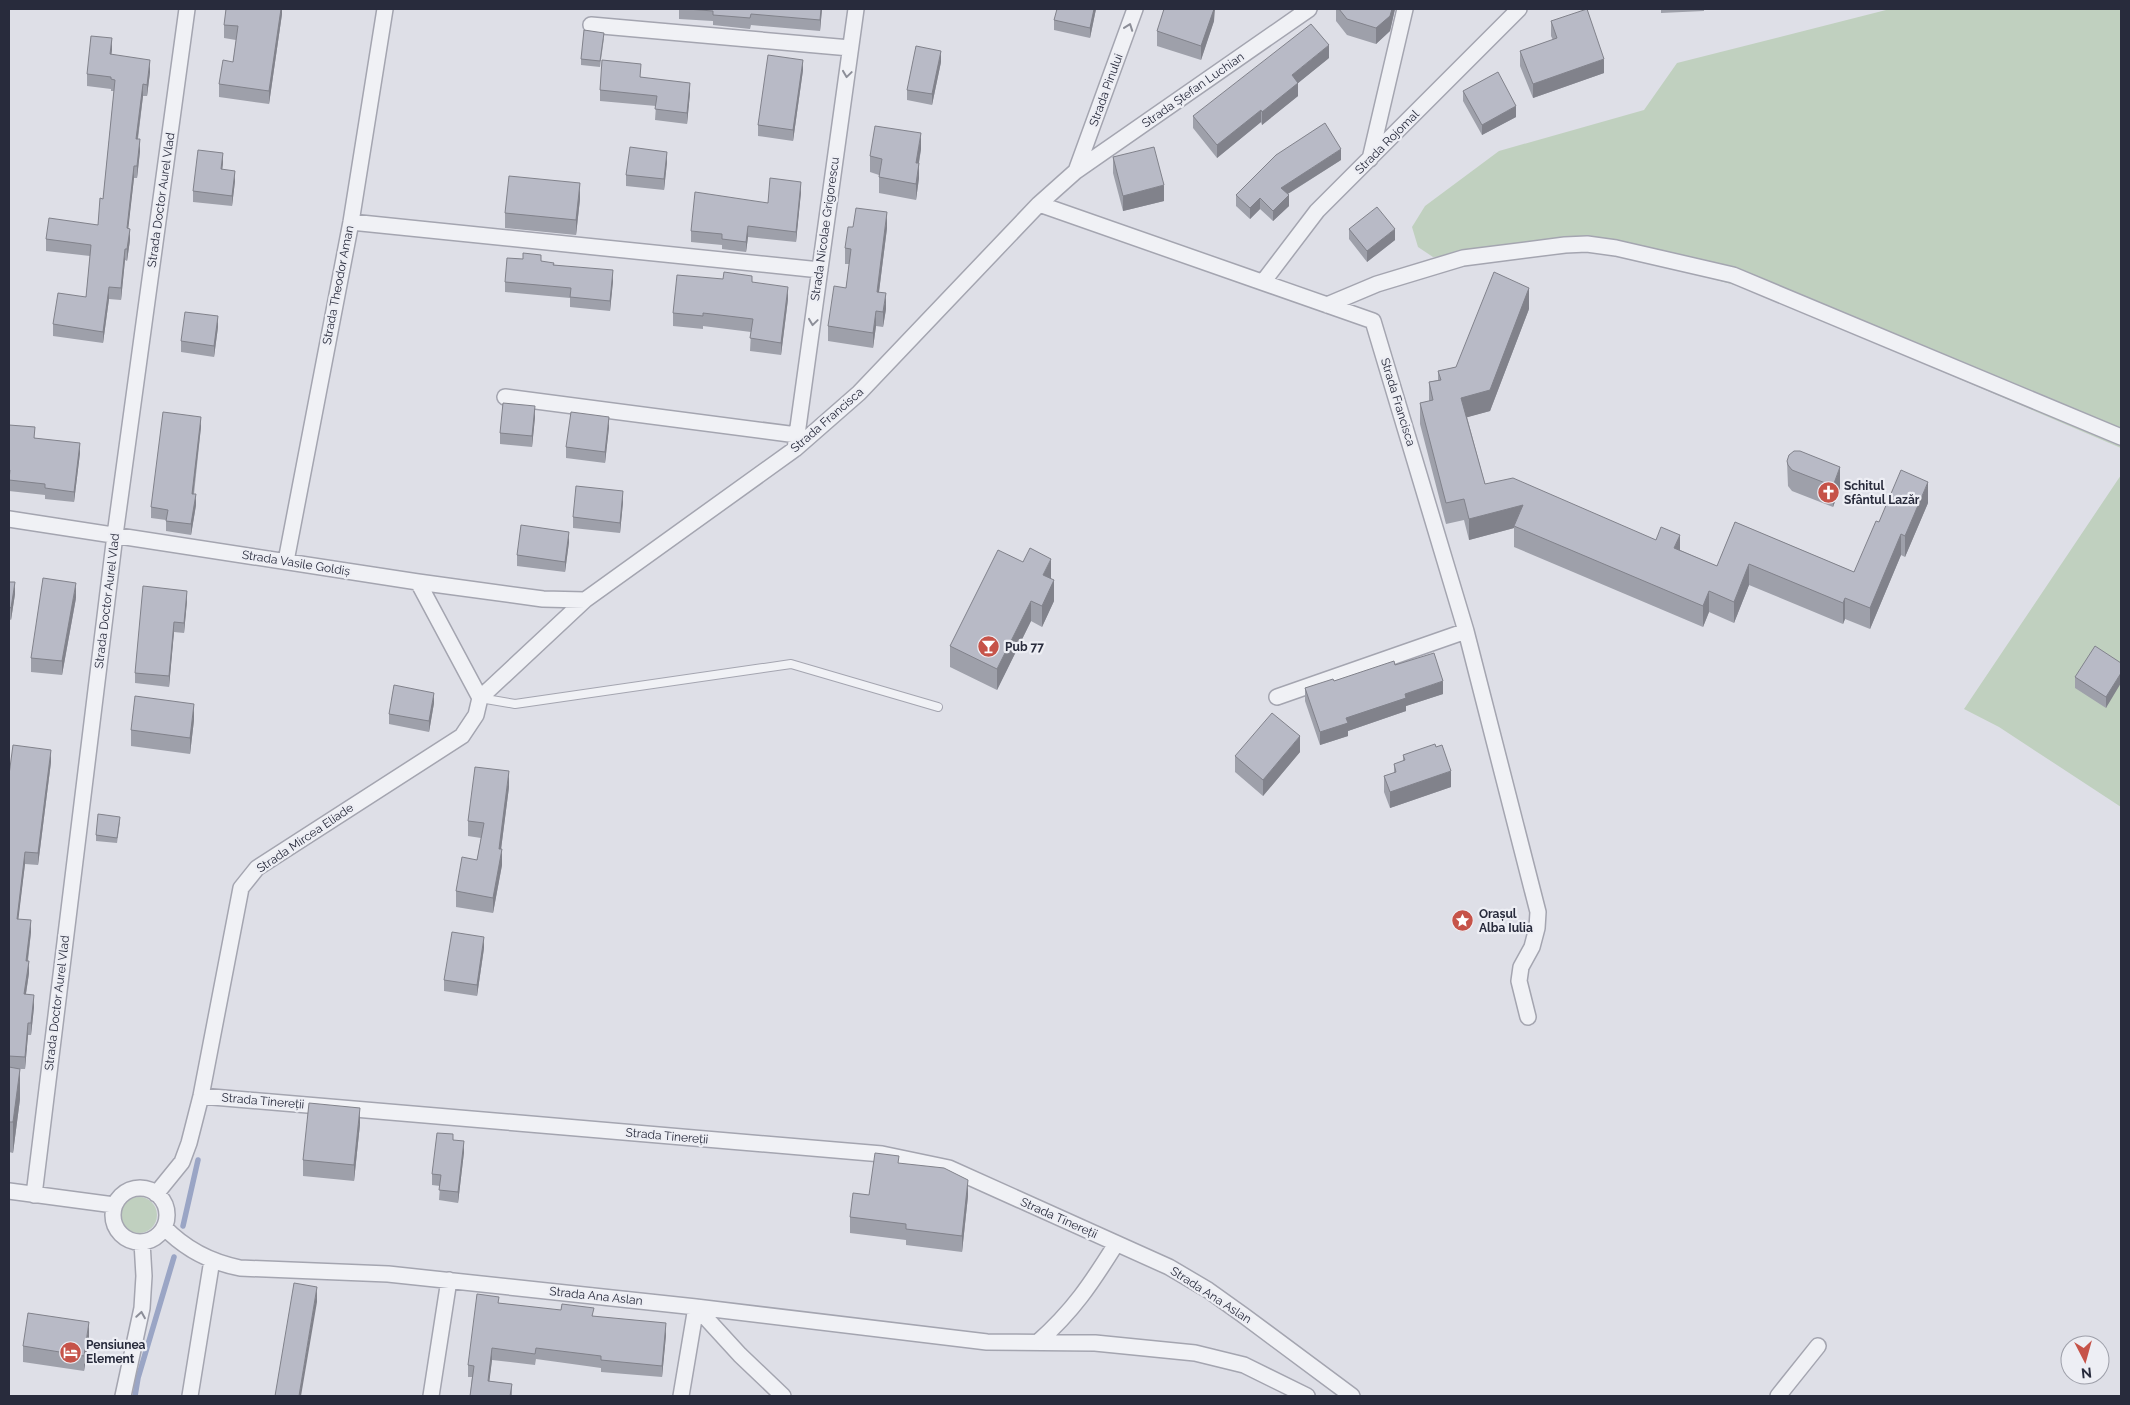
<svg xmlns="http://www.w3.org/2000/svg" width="2130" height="1405" viewBox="0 0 2130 1405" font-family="Raleway,sans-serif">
<rect width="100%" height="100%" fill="#dedfe7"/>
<!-- green -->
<path fill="#c0d0bf" d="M1890,9H2121V448L1749,289L1637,258L1573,250L1433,257L1418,247L1412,227L1425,206L1499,151L1644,110L1677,63Z
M2121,475V807L1999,727L1964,709Z
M121 1215a18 18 0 1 1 36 0a18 18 0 1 1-36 0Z"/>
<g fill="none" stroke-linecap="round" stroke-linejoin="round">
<!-- stream -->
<path stroke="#9aa5c5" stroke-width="5.5" d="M183,1226L198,1160
M135,1396L138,1378L174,1257"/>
<defs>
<path id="lane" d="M480,698L515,704L791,664L938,707"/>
<path id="street" d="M591,25L850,48
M1370,159L1405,9
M1076,171L1135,9
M1039,204L1373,321L1466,631L1538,912L1537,928L1532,947L1521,967L1519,981L1528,1017
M351,222L820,270
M1263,282L1317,211L1519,9
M1327,305L1377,284L1463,258L1565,245L1587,244L1616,248L1733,275L2121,437
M505,397L797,435
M795,449L856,9
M9,519L418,582L543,599L585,600
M286,561L351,222L385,9
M418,582L480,698
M1277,697L1466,631
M201,1096L882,1154L949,1168L1169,1267L1208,1290L1243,1315L1352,1396
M113 1215a27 27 0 1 1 54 0a27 27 0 1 1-54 0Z
M9,1191L114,1205
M156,1194L182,1162L189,1143L201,1096L241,888L257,868L462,736L476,715L480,698L585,600L795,449L859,393L1039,204L1076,171L1309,9
M34,1195L115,535L187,9
M164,1227C185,1249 210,1262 240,1268L388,1274L696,1307L987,1342L1095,1343L1195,1353L1244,1365L1307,1396
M696,1307L740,1355L783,1396
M1038,1342C1073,1311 1091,1284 1116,1244
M123,1396L142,1308L144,1276L142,1242
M190,1396L212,1260
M431,1396L449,1280
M681,1396L696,1307
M1778,1396L1818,1346"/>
</defs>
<!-- lane casing -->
<use href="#lane" stroke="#a4a5b0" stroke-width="10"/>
<!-- street casing -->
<use href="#street" stroke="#a4a5b0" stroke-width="18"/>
<!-- lane -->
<use href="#lane" stroke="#f0f1f5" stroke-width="8"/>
<!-- street -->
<use href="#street" stroke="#f0f1f5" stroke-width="15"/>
</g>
<!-- wall -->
<path fill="#9ea0aa" d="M281,9H282V14L269,104L219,97V84L233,62L236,40L224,38V25Z
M617,9H642L641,10Z
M679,9H822L820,31L751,25L750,29L713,25V21L679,19Z
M1096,9L1090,38L1054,30V20Z
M1336,9H1395L1390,31L1376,44L1347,35L1336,21Z
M1661,9H1704V11L1661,13Z
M1214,10V21L1201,60L1157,46V31Z
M1551,21L1604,73L1533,98L1520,66V51L1553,40L1551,36Z
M604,38L600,67L581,65V59Z
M112,50L111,54L150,72L147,96H143L138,139L140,151L137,178H134L128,228L130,240L127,261L125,260L121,300L109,299L103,343L53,336V324L86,297L90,256L46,251V239L98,225L103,199L114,91H111V89L87,86V74Z
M1329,58L1298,83V96L1262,125L1261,122L1217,158L1193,128V116Z
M941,62L932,105L907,100V90Z
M803,70L793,141L758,136V125Z
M641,77L690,93L687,124L655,120L656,106L600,101V90Z
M1463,91L1516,117L1482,135L1463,101Z
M921,149L919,163V178L916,200L879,193V175L870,172V156Z
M1113,157L1164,201L1123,211L1113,173Z
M1341,160L1288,194L1289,206L1273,221L1260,209L1250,219L1236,206V195Z
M667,162L664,190L626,186V175Z
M223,163L222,169L235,181L232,206L193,202V191Z
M801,192L796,242L748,237L746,252L722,249V245L691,242V231L768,203Z
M580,199L576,235L505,228V213Z
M887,228L879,292L886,309L883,327L876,326L873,348L828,341V326L846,288L849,264H845V248Z
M1349,229L1395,240L1367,262L1349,239Z
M541,261L613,281L610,311L570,307V298L505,292V282Z
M752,282L788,299L781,355L750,351L751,332L703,326V329L673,326V313Z
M1529,309L1490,411L1467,417L1485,484L1680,550L1717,566L1735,522L1854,572L1879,522L1928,503L1905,557L1901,555L1870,629L1845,619L1843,624L1749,585L1734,623L1709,612L1703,627L1514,547V528L1469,540L1464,520L1446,524L1420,424V403L1429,401V382L1438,380V371L1456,367Z
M218,327L214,357L181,352V341Z
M535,417L532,447L500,444V433Z
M9,425L35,438L80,453L74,502L45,499V495L9,491Z
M201,427L194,494L196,505L191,535L166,531V520L151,518V507Z
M609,427L605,463L566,458V447Z
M1787,461L1840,488L1833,507L1792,491L1788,486Z
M623,502L620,533L573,528V517Z
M569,542L565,572L517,566V555Z
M1051,579L1054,601L1042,627L1031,621L997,690L950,667V646Z
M9,582L15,594L11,620L9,619Z
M76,598L62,675L31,672V658Z
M187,601L184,633L174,632L169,687L135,683V673Z
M2121,663L2106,708L2075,688V677Z
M1395,665L1443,694L1406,706V711L1348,731V736L1320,745L1305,701V688L1334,681Z
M434,703L429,732L389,724V714Z
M194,720L190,754L131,746V730Z
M1436,747L1451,787L1390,808L1384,792V776L1394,773V764L1403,761V755Z
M1300,752L1263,796L1235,772V756Z
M51,762L38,865L25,864L18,919L31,932L28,961L29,973L26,994L34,1007L31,1035H28L25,1069H20V1099L13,1153L9,1152V775Z
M509,787L501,849L502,865L493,913L456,907V891L477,860L481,838L468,836V821Z
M120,822L117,843L96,841V835Z
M484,948L477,996L444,991V980Z
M360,1124L354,1181L303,1176V1160Z
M453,1140L464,1152L458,1203L439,1200L440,1186L432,1185V1174Z
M899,1163L968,1196L962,1252L906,1245V1240L850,1233V1217L869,1195Z
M499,1303L594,1316L666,1335L662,1377L601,1372V1368L536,1359L535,1365L492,1360L489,1381L512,1384V1396H470L472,1377H468V1365Z
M89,1338L84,1371L23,1362V1346Z"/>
<!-- shaded-wall -->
<path fill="#81828b" d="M281,9H282V14L269,104V91Z
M821,9H822L820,31V20Z
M1094,9H1096L1090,38V28Z
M1211,9H1215L1214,21L1201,60V46Z
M1392,9H1395L1390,31L1376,44V28Z
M112,38V50L110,66V54Z
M1329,45V58L1292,88V75Z
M941,51V62L932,105V94Z
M1604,59V73L1533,98V84Z
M150,60V72L147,96V85Z
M803,60V70L793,141V130Z
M690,83V93L687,124V113Z
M1298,83V96L1262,125V112Z
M143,84V96L136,151V139Z
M1516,106V117L1482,135V125Z
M1261,110V122L1217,158V145Z
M921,133V149L916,179V163Z
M140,139V151L137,178V166Z
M1341,149V160L1281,198V188Z
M667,152V162L664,190V179Z
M223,153V163L221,180V169Z
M919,163V178L916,200V184Z
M134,166V178L127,240V228Z
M235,171V181L232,206V196Z
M801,182V192L796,242V232Z
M580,183V199L576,235V220Z
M1164,185V201L1123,211V196Z
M1289,195V206L1273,221V211Z
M1260,198V209L1250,219V208Z
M887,212V228L877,307V292Z
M748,226V237L746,252V242Z
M130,229V240L127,261V249Z
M1395,229V240L1367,262V251Z
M125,249V260L121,300V288Z
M613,270V281L610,311V301Z
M109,287V299L103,343V332Z
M788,287V299L781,355V343Z
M1529,288V309L1490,411L1461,419V398Z
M886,293V309L883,327V312Z
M876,311V326L873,348V333Z
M218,316V327L214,357V346Z
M535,406V417L532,447V436Z
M201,417V427L192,504V494Z
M609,417V427L605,463V452Z
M80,443V453L74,502V492Z
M1840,467V488L1833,507V486Z
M1928,482V503L1905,557V536Z
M623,491V502L620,533V523Z
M196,494V505L191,535V524Z
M1523,505L1514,526V528L1469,540V519Z
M569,532V542L565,572V562Z
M1901,534V555L1870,629V608Z
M1680,535V555L1674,548Z
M1051,559V580L1043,575Z
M1749,564V585L1734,623V602Z
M1054,580V601L1042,627V606Z
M15,582V594L11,620V608Z
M76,583V598L62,675V661Z
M187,591V601L184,633V623Z
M1709,591V612L1703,627V606Z
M1845,598V619L1843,624V603Z
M1031,601V621L997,690V669Z
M174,622V632L169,687V676Z
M2121,673V683L2106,708V697Z
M1443,681V694L1406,706V711L1348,731V736L1320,745V732L1346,718L1405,694Z
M434,693V703L429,732V721Z
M194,704V720L190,754V738Z
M1300,736V752L1263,796V780Z
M51,750V762L38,865V853Z
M509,771V787L499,865V849Z
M1451,771V787L1390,808V792Z
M502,849V865L493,913V898Z
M25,852V864L17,931V919Z
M31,920V932L26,973V961Z
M484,937V948L477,996V985Z
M29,961V973L24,1006V994Z
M34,995V1007L31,1035V1023Z
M28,1023V1035L25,1069V1057Z
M20,1069V1099L13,1153V1122Z
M360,1108V1124L354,1181V1165Z
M464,1141V1152L458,1203V1192Z
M968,1180V1196L962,1252V1236Z
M317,1287V1302L301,1396H299Z
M89,1322V1338L84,1371V1356Z
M666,1323V1335L662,1377V1366Z
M492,1348V1360L488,1393V1381Z"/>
<!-- building -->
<path fill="#b8bac6" stroke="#81828b" d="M226,9H281L269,91L219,84L223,60L233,62L238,26L224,25Z
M687,9H821L820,20L751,14L750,18L713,15V11Z
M1057,9H1094L1090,28L1054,20Z
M1164,9H1214L1201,46L1157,31Z
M1339,9H1392L1390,16L1376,28L1347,19Z
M1587,9L1604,59L1533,84L1520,51L1557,38L1551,21Z
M1311,24L1329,45L1292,75L1298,83L1262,112L1261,110L1217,145L1193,116Z
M584,30L604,33L600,61L581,59Z
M91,36L112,38L110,54L150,60L147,85L143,84L136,139H140L137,166H134L127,228L130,229L127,249H125L121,288L109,287L103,332L53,324L58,293L86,297L91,245L46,239L49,218L98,225L100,198L103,199L115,80L111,79V77L87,74Z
M916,46L941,51L932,94L907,90Z
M768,55L803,60L793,130L758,125Z
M602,60L641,64L640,77L690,83L687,113L655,109L657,96L600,90Z
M1498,72L1516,106L1482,125L1463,91Z
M1325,123L1341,149L1281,188L1289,195L1273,211L1260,198L1250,208L1236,195L1276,155Z
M875,126L921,133L916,163H919L916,184L879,177L882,159L870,156Z
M630,147L667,152L664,179L626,175Z
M1154,147L1164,185L1123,196L1113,157Z
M198,150L223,153L221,169L235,171L232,196L193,191Z
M509,176L580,183L576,220L505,213Z
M770,178L801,182L796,232L748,226L746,242L722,239V234L691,231L695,192L768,203Z
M1377,207L1395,229L1367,251L1349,229Z
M856,208L887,212L877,292L886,293L883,312L876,311L873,333L828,326L834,286L846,288L851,249L845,248L848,227H853Z
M523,253L541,255V261L554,263L553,265L613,270L610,301L570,297L571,288L505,282L507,258L523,259Z
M724,272L752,276V282L788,287L781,343L750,338L753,319L703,313V316L673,313L677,275L723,279Z
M1494,272L1529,288L1490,390L1461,398L1485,484L1513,478L1656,540L1661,527L1680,535L1674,548L1717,566L1735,522L1854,572L1876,521L1879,522L1901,470L1928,482L1905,536L1901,534L1870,608L1845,598L1843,603L1749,564L1734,602L1709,591L1703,606L1514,526L1523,505L1469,519L1464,499L1446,503L1420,403L1433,400L1429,382L1441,380L1438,371L1456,367Z
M185,312L218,316L214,346L181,341Z
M503,403L535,406L532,436L500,433Z
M163,412L201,417L192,494H196L191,524L166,521L168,510L151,507Z
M571,412L609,417L605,452L566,447Z
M9,425L35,427L34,438L80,443L74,492L45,488V484L9,480L10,470H9Z
M1794,451H1800L1840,467L1833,486L1792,470L1788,465L1787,461L1789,455Z
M576,486L623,491L620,523L573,517Z
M521,525L569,532L565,562L517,555Z
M1030,548L1051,559L1043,575L1054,580L1042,606L1031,601L997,669L950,646L998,550L1023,562Z
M43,578L76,583L62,661L31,658Z
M9,582H15L11,608L9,607Z
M143,586L187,591L184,623L174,622L169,676L135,673Z
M2095,646L2121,663V673L2106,697L2075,677Z
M1434,653L1443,681L1405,694L1406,698L1346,718L1348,723L1320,732L1305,688L1333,679L1334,681L1394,661L1395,665Z
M394,685L434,693L429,721L389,714Z
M135,696L194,704L190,738L131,730Z
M1272,713L1300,736L1263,780L1235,756Z
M1435,744L1436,747L1442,745L1451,771L1390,792L1384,776L1396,772L1394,764L1405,760L1403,755Z
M13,745L51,750L38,853L25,852L17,919L31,920L26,961H29L24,994L34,995L31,1023H28L25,1057L9,1056V775Z
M475,767L509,771L499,849H502L493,898L456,891L462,857L477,860L484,823L468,821Z
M98,814L120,817L117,838L96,835Z
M452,932L484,937L477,985L444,980Z
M9,1067L20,1069L13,1122H9Z
M309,1103L360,1108L354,1165L303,1160Z
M437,1133L453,1134V1140L464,1141L458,1192L439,1190L441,1175L432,1174Z
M875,1153L899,1156L898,1163L944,1168L968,1180L962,1236L906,1229V1224L850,1217L853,1193L869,1195Z
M294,1283L317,1287L299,1396H275Z
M477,1294L499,1297L498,1303L561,1310L562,1304L594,1308L592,1316L666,1323L662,1366L601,1360V1356L536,1348L535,1354L492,1348L488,1381L512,1384L510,1396H470L474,1366L468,1365Z
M28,1313L89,1322L84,1356L23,1346Z"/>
<!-- one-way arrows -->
<defs><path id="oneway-chevron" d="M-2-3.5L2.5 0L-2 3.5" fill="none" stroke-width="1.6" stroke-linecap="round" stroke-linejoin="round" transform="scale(1.25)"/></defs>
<g stroke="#8c8e98">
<use href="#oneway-chevron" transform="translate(1129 27) rotate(-70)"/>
<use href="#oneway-chevron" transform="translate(847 74) rotate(98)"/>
<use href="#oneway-chevron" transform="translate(813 322) rotate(98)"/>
<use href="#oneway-chevron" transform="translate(141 1315) rotate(-81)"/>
</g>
<!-- icons -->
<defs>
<symbol id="church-disc" viewBox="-11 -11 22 22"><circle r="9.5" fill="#c65349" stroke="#edeef4"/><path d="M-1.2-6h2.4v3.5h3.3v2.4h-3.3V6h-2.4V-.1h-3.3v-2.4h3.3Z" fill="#fff"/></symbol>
<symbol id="bar-disc" viewBox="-11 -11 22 22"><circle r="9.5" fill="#c65349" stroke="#edeef4"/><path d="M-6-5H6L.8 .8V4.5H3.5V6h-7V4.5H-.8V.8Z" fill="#fff"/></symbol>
<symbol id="sight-disc" viewBox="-11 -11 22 22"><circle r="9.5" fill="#c65349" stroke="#edeef4"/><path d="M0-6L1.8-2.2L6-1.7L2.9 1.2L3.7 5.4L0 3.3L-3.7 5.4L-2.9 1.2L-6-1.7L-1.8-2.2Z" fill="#fff"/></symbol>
<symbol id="hotel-disc" viewBox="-11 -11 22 22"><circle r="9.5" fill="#c65349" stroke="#edeef4"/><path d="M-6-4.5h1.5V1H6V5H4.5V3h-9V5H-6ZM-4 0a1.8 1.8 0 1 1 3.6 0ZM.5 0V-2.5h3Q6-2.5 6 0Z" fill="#fff"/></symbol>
</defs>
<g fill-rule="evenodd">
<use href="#church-disc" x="1816" y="480" width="25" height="25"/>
<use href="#bar-disc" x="976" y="634" width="25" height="25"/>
<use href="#sight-disc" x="1450" y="908" width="25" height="25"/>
<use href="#hotel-disc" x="58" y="1340" width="25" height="25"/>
</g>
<g text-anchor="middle" stroke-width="4.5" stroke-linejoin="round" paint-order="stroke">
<!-- street labels -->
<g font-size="12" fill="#282b3c" stroke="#edeef4">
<text transform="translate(1106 90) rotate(-70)" y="4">Strada Pinului</text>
<text transform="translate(1193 90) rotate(-35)" y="4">Strada Ștefan Luchian</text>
<text transform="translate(1387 142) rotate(-45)" y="4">Strada Rojomal</text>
<text transform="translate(161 200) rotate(-82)" y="4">Strada Doctor Aurel Vlad</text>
<text transform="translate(825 229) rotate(-82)" y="4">Strada Nicolae Grigorescu</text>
<text transform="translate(338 285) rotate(-79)" y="4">Strada Theodor Aman</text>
<text transform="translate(1398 402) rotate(73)" y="4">Strada Francisca</text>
<text transform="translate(827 420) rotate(-41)" y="4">Strada Francisca</text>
<text transform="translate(296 563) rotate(9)" y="4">Strada Vasile Goldiș</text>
<text transform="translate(107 601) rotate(-83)" y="4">Strada Doctor Aurel Vlad</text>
<text transform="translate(305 838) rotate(-34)" y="4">Strada Mircea Eliade</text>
<text transform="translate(57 1003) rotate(-83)" y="4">Strada Doctor Aurel Vlad</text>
<text transform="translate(263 1101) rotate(5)" y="4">Strada Tinereții</text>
<text transform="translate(667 1136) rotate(5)" y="4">Strada Tinereții</text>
<text transform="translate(1059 1218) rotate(24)" y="4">Strada Tinereții</text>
<text transform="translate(1211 1295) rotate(33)" y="4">Strada Ana Aslan</text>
<text transform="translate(596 1296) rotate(6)" y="4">Strada Ana Aslan</text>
</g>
<!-- poi labels -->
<g font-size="12" font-weight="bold" fill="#282b3c" stroke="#edeef4" text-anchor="start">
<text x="1844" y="490">Schitul<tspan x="1844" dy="14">Sfântul Lazăr</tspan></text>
<text x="1005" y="651">Pub 77</text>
<text x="1479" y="918">Orașul<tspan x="1479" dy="14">Alba Iulia</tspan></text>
<text x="86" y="1349">Pensiunea<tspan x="86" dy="14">Element</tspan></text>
</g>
</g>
<!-- border -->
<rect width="2130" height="1405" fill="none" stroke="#282b3c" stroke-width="20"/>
<!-- north arrow -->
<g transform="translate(2085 1360) rotate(174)"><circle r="24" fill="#edeef4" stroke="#9ea0aa"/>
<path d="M0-4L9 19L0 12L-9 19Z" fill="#c65349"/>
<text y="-8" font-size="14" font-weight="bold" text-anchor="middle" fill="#282b3c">N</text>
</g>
</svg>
